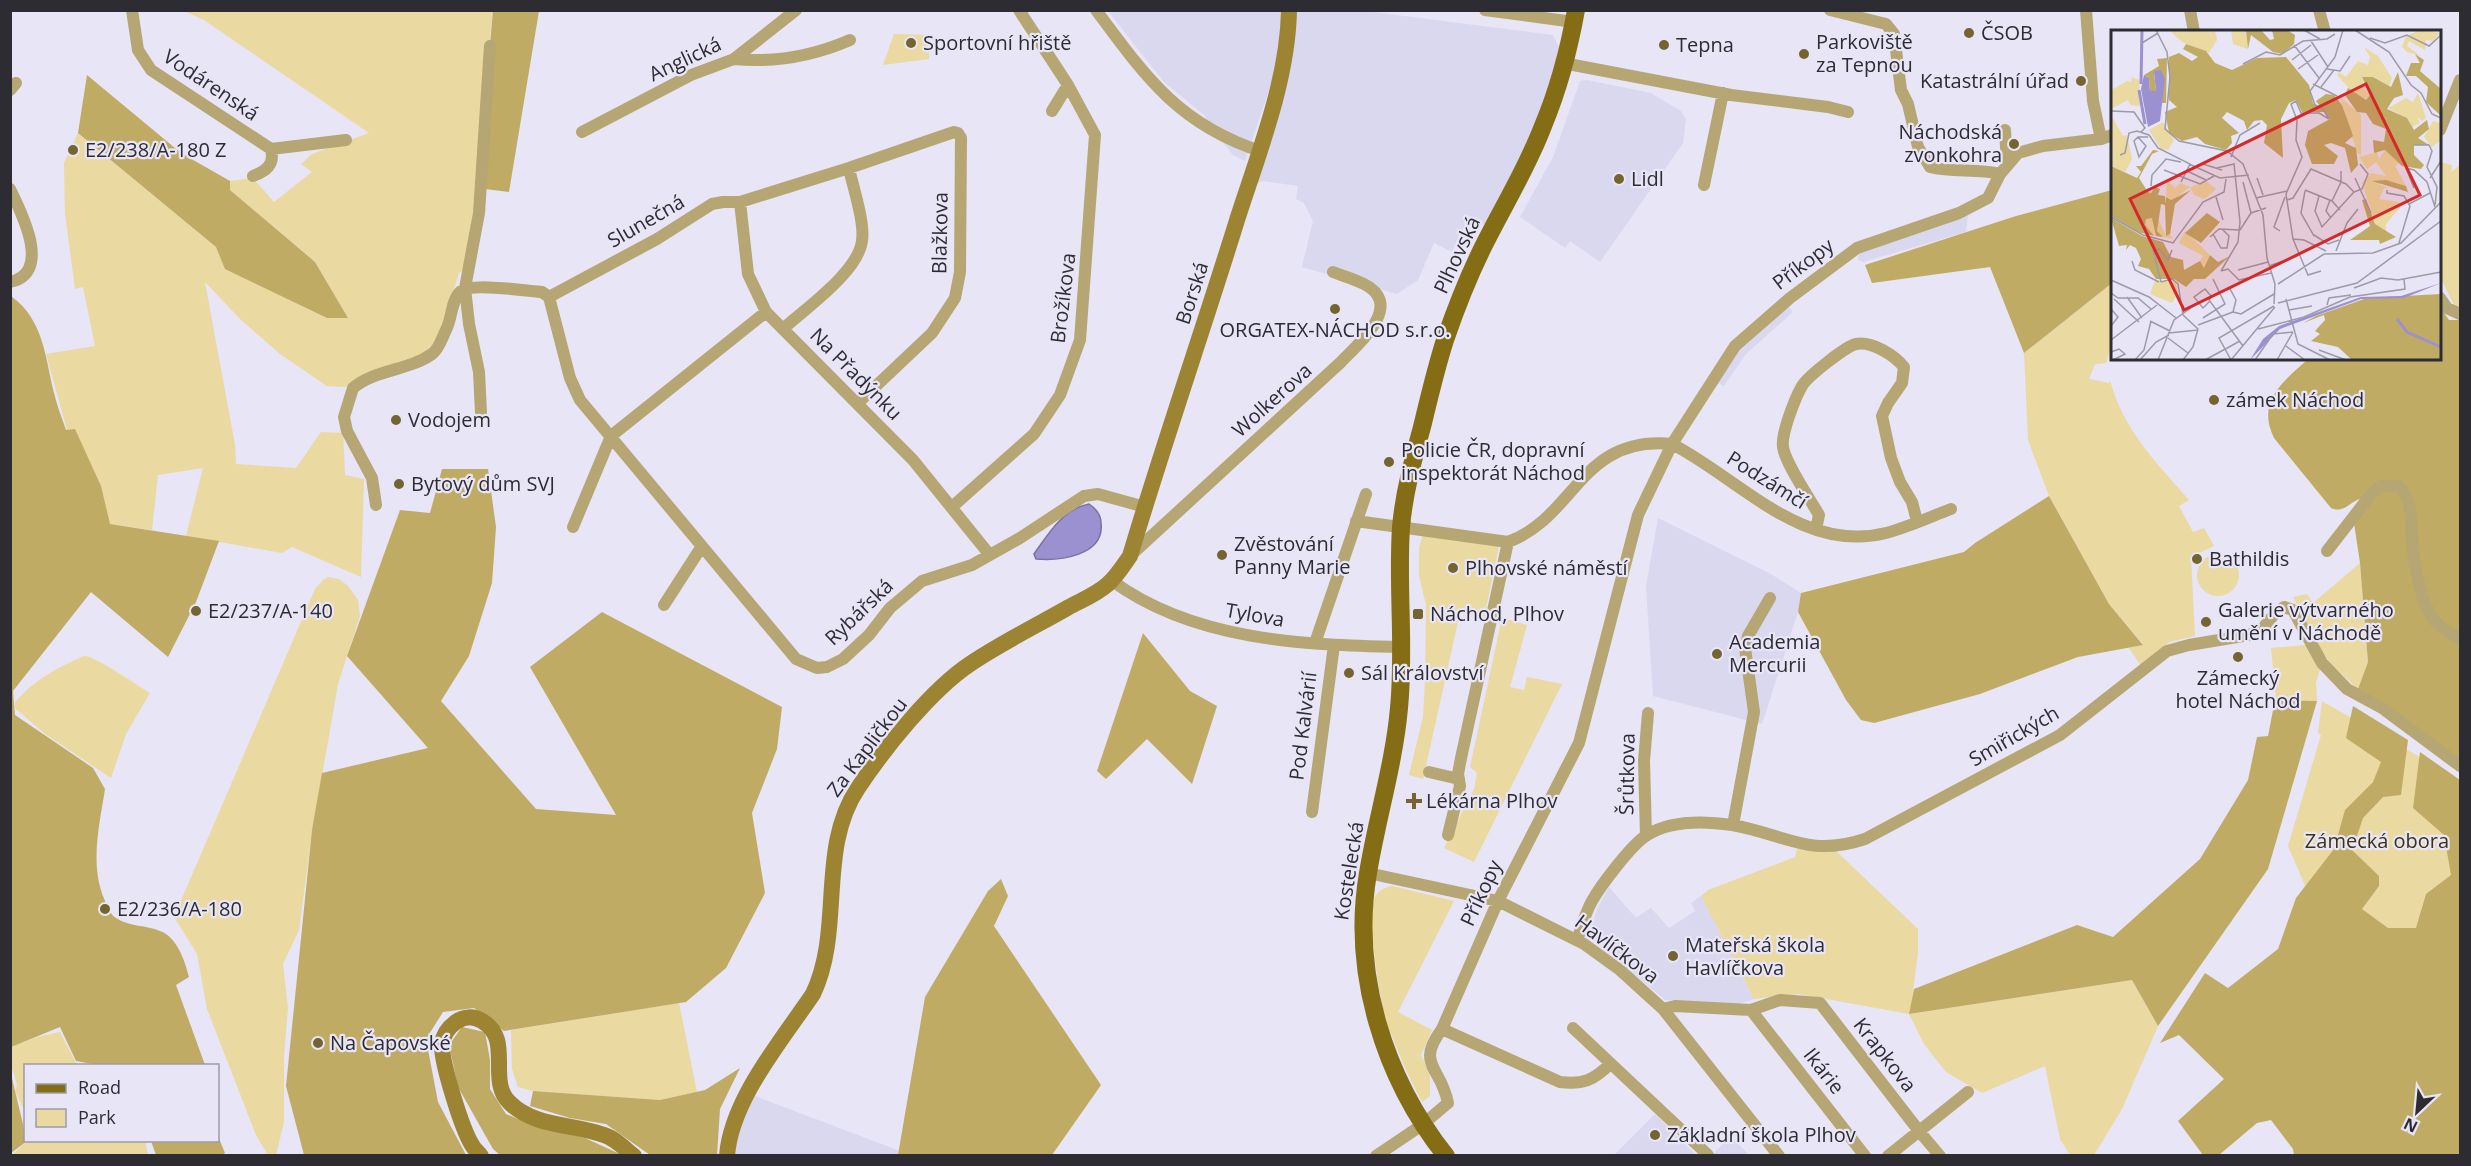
<svg xmlns="http://www.w3.org/2000/svg" width="2471" height="1166" viewBox="0 0 2471 1166" font-family="'Open Sans',sans-serif">
<rect width="100%" height="100%" fill="#e7e5f6"/>
<!-- built -->
<path fill="#d9d8ef" d="M1108,11H1282L1278,64L1245,161L1233,155L1225,145L1204,115L1164,82Z
M1295,11H1365L1553,35L1560,50L1538,128L1486,225L1471,221L1459,235L1452,252L1434,243L1418,280L1397,294L1302,267L1313,221L1304,203L1296,199L1298,186L1262,181L1254,185Z
M1587,80L1651,93L1681,111L1686,119L1683,143L1600,262L1570,241L1565,248L1520,217L1553,157L1580,81Z
M1968,215L1966,232L1863,262L1858,260L1859,247Z
M1785,303L1793,312L1746,354L1724,386L1713,380L1739,343Z
M1658,518L1771,574L1801,593L1798,612L1762,724L1653,696L1646,586Z
M1609,887L1636,918L1651,908L1669,928L1695,911L1691,903L1701,896L1754,999L1735,1005L1665,1000L1592,938L1590,933L1597,909Z
M755,1096L900,1151L898,1156L733,1155L745,1110Z
M1655,1114L1696,1155H1614Z
M1731,1136L1749,1155L1711,1156Z"/>
<!-- green -->
<path fill="#ead9a0" d="M184,11H493L484,90L477,202L463,271L459,273L440,334L423,356L374,373L345,387L327,386L280,354L241,320L205,282L235,445L236,464L296,468L321,432L343,433L345,475L364,479L361,577L292,547L282,553L186,536L203,468L158,475L152,530L110,524L67,430L46,354L95,346L83,287L75,289L65,214L64,163L78,133L216,247L226,269L327,318L347,317L315,262L230,190V181L253,178L274,202L312,172L301,164L312,154L369,133L204,20Z
M894,34L930,35L929,59L883,65Z
M2440,162L2452,165L2451,172L2460,165V308L2453,303L2440,277Z
M2112,283V349L2110,350L2106,363L2095,364L2089,379L2109,383L2110,380C2123,430 2156,462 2189,500L2179,506L2193,532L2204,528L2214,546L2191,557L2195,636L2169,642L2141,666L2129,648L2143,644L2109,604L2049,496L2028,440L2024,353Z
M1423,535L1499,546L1484,618L1460,613L1423,779L1409,775L1423,717L1425,681L1426,605L1419,576V547Z
M2197 575a21 21 0 1 1 42 0a21 21 0 1 1-42 0Z
M2360,563L2368,662L2358,689L2333,666L2319,648L2293,597L2307,594L2313,603Z
M328,577L339,579L348,586L358,600L360,616L338,684L312,833L299,930L283,964L288,1008L284,1056V1122L276,1155H268L256,1135L207,1009L197,954L174,917L315,589L322,581Z
M1502,618L1527,625L1510,687L1524,690L1527,677L1562,684L1474,862L1444,848L1474,789L1477,773L1470,767Z
M2306,645L2320,669L2316,683L2317,701L2276,699L2271,648Z
M84,656C96,656 136,685 150,693L126,734L111,778L45,734L15,708V702C34,680 58,667 84,656Z
M2322,701L2423,759L2460,789V992L2313,904L2288,846L2321,735L2318,733Z
M1797,849L1836,851L1918,929V953L1910,1014L2132,980L2158,1026L2122,1109L2094,1155H2070L2060,1139L2045,1066L1982,1093L1946,1072L1924,1044L1909,1014L1799,994L1754,999L1701,896L1708,890L1795,857Z
M1392,886L1454,901L1398,1012L1432,1030L1421,1055L1430,1075V1096L1422,1102C1409,1078 1398,1052 1388,1026C1380,1004 1367,921 1374,899C1377,891 1384,888 1392,886Z
M679,1003L697,1092L660,1100L533,1091L518,1087L512,1069L511,1030Z
M60,1032L77,1065L26,1066L25,1112L15,1091L17,1085L11,1065L10,1047L37,1037Z
M145,1140L148,1155L11,1156L27,1141Z"/>
<!-- forest -->
<path fill="#c0ab65" d="M493,11H539L509,192L477,188Z
M87,75L181,153L230,181V190L315,262L348,318H327L225,269L216,247L78,133Z
M2112,190V283L2024,353L1990,267L1872,283L1865,265L2016,216Z
M11,296C44,320 45,357 54,393C57,406 62,418 66,430L75,429L101,486L110,524L219,541L196,602L168,657L91,592L13,691L15,715L93,768L105,789C99,828 88,870 108,907C110,911 112,916 116,918C130,927 146,925 160,931C177,937 185,961 189,977L176,985L205,1065L104,1066L76,1061L60,1027L11,1047Z
M2440,307L2449,320H2460V760L2358,689L2368,662L2360,563L2354,523L2363,498C2351,500 2345,514 2331,508L2274,438C2256,401 2283,382 2308,359L2440,358Z
M442,469H488L496,527L492,583L469,656L441,701L536,809L616,815L530,667L602,612L782,707L777,749L752,813L765,893L726,968L686,1002L504,1031L474,1008L443,1012L426,1039L438,1102L466,1155H304L286,1086L312,830L322,773L428,748L347,656L400,510L430,513Z
M2049,496L2109,604L2143,645L2078,657L1980,694L1874,723L1861,720L1846,700L1798,612L1801,593L1964,552L1975,543Z
M1143,633L1190,691L1217,706L1192,784L1147,739L1106,779L1097,771Z
M2275,700L2317,701L2268,869L2158,1026L2132,980L1909,1014L1914,989L2077,925L2113,937L2200,859L2248,780L2257,737L2268,736Z
M2353,706L2408,740L2401,795L2383,797L2363,818L2352,850L2379,876V886L2362,909L2388,928H2416L2426,894L2451,875L2444,835L2413,808L2420,752L2460,780V1155H2294L2293,1149L2271,1120L2257,1123L2219,1155H2203L2178,1121L2224,1079L2179,1035L2160,1043L2205,973L2228,988L2278,949L2296,898L2334,849L2345,810L2373,782L2381,762L2346,738Z
M1001,879L1008,896L994,926L1101,1085L1052,1155H898L925,997L988,891Z
M462,1027L485,1032L490,1060V1089L506,1114L535,1126L585,1138L622,1155H500L493,1149L458,1087L449,1045Z
M740,1068L720,1109L717,1155H650L606,1124L570,1118L530,1106L533,1091L660,1100L705,1090Z
M11,1074L27,1141L11,1153H10Z
M218,1136L225,1153L222,1155H156L151,1141L218,1140Z"/>
<!-- water -->
<path fill="#9b91d1" stroke="#7a73a2" stroke-width="1.5" d="M1089,504C1095,508 1101,515 1101,523C1105,556 1059,561 1036,559L1034,554C1049,533 1063,509 1089,504Z"/>
<g fill="none" stroke-linecap="round" stroke-linejoin="round">
<!-- street -->
<path stroke="#b5a674" stroke-width="12" d="M132,10L138,50L151,70L271,149C275,165 266,171 253,176
M1019,10L1068,85L1052,111
M1096,10C1145,76 1178,124 1260,151
M1485,10L1574,22
M1830,10L1886,24L1894,34L1901,90L1908,104L1918,147L1930,167C1953,173 1977,168 2000,174
M2086,10L2093,101L2101,139
M2190,10L2194,32
M2319,10L2325,32
M734,59C774,63 813,56 850,40
M1563,63L1731,95L1828,107L1848,112
M10,90L16,83
M2005,130L2007,164
M2440,130L2460,80
M582,132L691,75L734,59L796,10
M271,149L346,140
M1704,185L1723,93
M10,189C21,212 53,273 10,282
M740,202L748,274L766,312L913,460L989,554
M549,297L570,378L580,400L796,659L817,668L827,667L843,659L869,635L890,608L922,581L972,565L1020,538L1084,496L1098,494L1145,507
M549,297L657,239L712,204L723,202H740L849,168L954,132L958,133L961,138L960,272L955,298L932,333L858,403
M2440,298L2447,308L2460,314
M783,329C806,308 858,272 862,241C865,222 853,188 849,168
M481,413L479,372L469,324L465,288L479,213L490,46
M376,505L372,478L347,431L344,417L353,388C376,369 408,371 432,354C439,349 442,338 446,330C452,319 451,301 460,292C469,282 527,291 542,292L549,297
M952,507L1034,434L1060,395L1080,340L1095,135L1068,85
M1356,521L1508,542C1576,517 1580,435 1672,444C1740,479 1802,554 1886,533C1908,527 1930,517 1951,509
M573,527L611,436L766,312
M1816,529L1819,515C1810,499 1785,463 1783,447C1781,434 1795,398 1802,386C1807,377 1846,346 1856,344C1872,341 1894,355 1904,367L1902,383L1888,403L1882,416L1891,458L1900,482L1912,502L1917,521
M2327,551L2372,493L2381,486H2399C2413,502 2411,519 2412,539C2413,561 2421,608 2437,623C2443,630 2453,635 2460,639
M1131,555L1341,362C1359,343 1405,305 1364,284C1354,279 1343,276 1333,272
M1111,580C1193,641 1304,645 1402,647
M664,605L702,546
M1315,643L1366,494
M1429,772L1459,779
M1312,812L1334,645
M1733,825L1754,712L1745,648L1748,636L1770,598
M1448,835L1460,786L1458,774L1461,758L1508,542
M1646,836L1644,761L1648,713
M1368,873L1498,901L1584,944L1620,970L1663,1009L1779,1156
M1577,940C1582,927 1585,913 1592,901C1601,885 1632,844 1647,835C1671,820 1705,821 1732,825C1785,834 1808,858 1865,839L2060,735L2167,651L2189,645L2249,635L2263,628L2276,612L2284,607L2293,610L2322,663L2347,689L2382,708L2460,766
M1663,1009L1675,1006L1751,1010L1780,1000L1820,1003L1919,1131L1940,1156
M1751,1010L1865,1156
M1573,1028L1708,1155
M1610,1064C1594,1080 1583,1085 1560,1082L1442,1029L1498,901L1579,743L1638,515L1672,444L1735,346L1790,298L1857,248L1959,213L1988,198L2000,174L2018,153L2043,146L2101,139L2112,135
M1376,1156L1422,1125L1448,1103C1441,1066 1415,1065 1442,1029
M1888,1156L1968,1092"/>
<!-- secondary -->
<path stroke="#9c8433" stroke-width="16" d="M481,1156C478,1152 474,1149 472,1145C462,1129 441,1062 442,1044C443,1035 449,1027 456,1022C464,1016 474,1016 482,1021C514,1039 486,1081 510,1103C534,1127 574,1124 604,1135C615,1138 625,1149 634,1156
M727,1156C731,1100 782,1040 813,994C844,929 817,849 858,788C884,749 931,690 970,664C1001,643 1036,626 1069,607C1082,600 1097,594 1108,584C1117,576 1123,566 1130,556C1164,442 1203,330 1238,217C1259,152 1288,79 1289,10"/>
<!-- primary -->
<path stroke="#856d16" stroke-width="18" d="M1446,1156C1384,1078 1351,972 1368,873C1377,818 1394,764 1399,708C1405,648 1397,587 1401,527C1404,493 1413,460 1422,427C1429,398 1436,368 1445,340C1456,308 1469,275 1484,245C1504,205 1527,168 1543,126C1558,90 1569,49 1576,10"/>
</g>
<!-- markers -->
<g fill="#736431" stroke="#e7e5f6" stroke-width="2">
<circle cx="1969" cy="33" r="6"/>
<circle cx="911" cy="43" r="6"/>
<circle cx="1664" cy="45" r="6"/>
<circle cx="1804" cy="54" r="6"/>
<circle cx="2081" cy="81" r="6"/>
<circle cx="2014" cy="144" r="6"/>
<circle cx="73" cy="150" r="6"/>
<circle cx="1619" cy="179" r="6"/>
<circle cx="1335" cy="309" r="6"/>
<circle cx="2214" cy="400" r="6"/>
<circle cx="396" cy="420" r="6"/>
<circle cx="1389" cy="462" r="6"/>
<circle cx="399" cy="484" r="6"/>
<circle cx="1222" cy="555" r="6"/>
<circle cx="2197" cy="559" r="6"/>
<circle cx="1453" cy="568" r="6"/>
<circle cx="196" cy="611" r="6"/>
<rect x="1412" y="608" width="12" height="12" rx="3"/>
<circle cx="2206" cy="622" r="6"/>
<circle cx="1717" cy="654" r="6"/>
<circle cx="2238" cy="657" r="6"/>
<circle cx="1349" cy="673" r="6"/>
<path d="M1411 792h6v6h6v6h-6v6h-6v-6h-6v-6h6z"/>
<circle cx="105" cy="909" r="6"/>
<circle cx="1673" cy="956" r="6"/>
<circle cx="318" cy="1043" r="6"/>
<circle cx="1655" cy="1135" r="6"/>
</g>
<g text-anchor="middle" stroke-width="4.5" stroke-linejoin="round" paint-order="stroke">
<!-- poi labels -->
<g font-size="20" fill="#2d2c33" stroke="#e7e5f6" text-anchor="start">
<text x="1981" y="40">ČSOB</text>
<text x="1816" y="49">Parkoviště<tspan x="1816" dy="23">za Tepnou</tspan></text>
<text x="923" y="50">Sportovní hřiště</text>
<text x="1676" y="52">Tepna</text>
<text x="2069" y="88" text-anchor="end">Katastrální úřad</text>
<text x="2002" y="139" text-anchor="end">Náchodská<tspan x="2002" dy="23">zvonkohra</tspan></text>
<text x="85" y="157">E2/238/A-180 Z</text>
<text x="1631" y="186">Lidl</text>
<text x="1335" y="337" text-anchor="middle">ORGATEX-NÁCHOD s.r.o.</text>
<text x="2226" y="407">zámek Náchod</text>
<text x="408" y="427">Vodojem</text>
<text x="1401" y="457">Policie ČR, dopravní<tspan x="1401" dy="23">inspektorát Náchod</tspan></text>
<text x="411" y="491">Bytový dům SVJ</text>
<text x="1234" y="551">Zvěstování<tspan x="1234" dy="23">Panny Marie</tspan></text>
<text x="2209" y="566">Bathildis</text>
<text x="1465" y="575">Plhovské náměstí</text>
<text x="2218" y="617">Galerie výtvarného<tspan x="2218" dy="23">umění v Náchodě</tspan></text>
<text x="208" y="618">E2/237/A-140</text>
<text x="1430" y="621">Náchod, Plhov</text>
<text x="1729" y="649">Academia<tspan x="1729" dy="23">Mercurii</tspan></text>
<text x="1361" y="680">Sál Království</text>
<text x="2238" y="685" text-anchor="middle">Zámecký<tspan x="2238" dy="23">hotel Náchod</tspan></text>
<text x="1426" y="808">Lékárna Plhov</text>
<text x="117" y="916">E2/236/A-180</text>
<text x="1685" y="952">Mateřská škola<tspan x="1685" dy="23">Havlíčkova</tspan></text>
<text x="330" y="1050">Na Čapovské</text>
<text x="1667" y="1142">Základní škola Plhov</text>
</g>
<!-- street labels -->
<g font-size="20" fill="#2d2c33" stroke="#e7e5f6">
<text transform="translate(685 59) rotate(-25)" y="7">Anglická</text>
<text transform="translate(211 85) rotate(34)" y="7">Vodárenská</text>
<text transform="translate(646 221) rotate(-30)" y="7">Slunečná</text>
<text transform="translate(940 233) rotate(-89)" y="7">Blažkova</text>
<text transform="translate(1457 255) rotate(-65)" y="7">Plhovská</text>
<text transform="translate(1803 264) rotate(-37)" y="7">Příkopy</text>
<text transform="translate(1192 293) rotate(-72)" y="7">Borská</text>
<text transform="translate(1063 298) rotate(-83)" y="7">Brožíkova</text>
<text transform="translate(856 374) rotate(45)" y="7">Na Přadýnku</text>
<text transform="translate(1272 400) rotate(-42)" y="7">Wolkerova</text>
<text transform="translate(1767 480) rotate(32)" y="7">Podzámčí</text>
<text transform="translate(859 612) rotate(-44)" y="7">Rybářská</text>
<text transform="translate(1255 615) rotate(10)" y="7">Tylova</text>
<text transform="translate(1303 726) rotate(-83)" y="7">Pod Kalvárií</text>
<text transform="translate(2014 736) rotate(-30)" y="7">Smiřických</text>
<text transform="translate(867 747) rotate(-53)" y="7">Za Kapličkou</text>
<text transform="translate(1627 774) rotate(-89)" y="7">Šrůtkova</text>
<text transform="translate(1349 871) rotate(-81)" y="7">Kostelecká</text>
<text transform="translate(1481 893) rotate(-65)" y="7">Příkopy</text>
<text transform="translate(1617 949) rotate(37)" y="7">Havlíčkova</text>
<text transform="translate(1885 1055) rotate(52)" y="7">Krapkova</text>
<text transform="translate(1824 1071) rotate(52)" y="7">Ikárie</text>
</g>
<!-- park labels -->
<g font-size="20" fill="#3c3313" stroke="#e7e5f6">
<text x="2377" y="848">Zámecká obora</text>
</g>
</g>
<!-- overview -->
<g transform="translate(2111 30)">
<rect width="330" height="330" fill="#e7e5f6"/>
<path d="M58,0H96L102,8L97,0H104L106,10L98,23L71,12ZM120,0H135L137,19L122,14ZM310,0L329,3L322,11L315,10L314,20L298,11L296,16L310,26L296,22L291,17L295,6ZM253,17L267,26L281,48L278,56L263,47H251L253,58L259,65L255,69L246,67L226,45L228,42L235,47L247,31L257,35L259,27ZM21,47L28,50L29,76L19,75L17,70L0,79V60L16,51L20,52ZM307,63L315,88L311,91L306,87L309,93L301,97L297,89L277,78L295,68L302,72ZM229,67L250,85V125L246,123ZM0,85L12,106L16,105L21,129L14,142L0,136ZM322,91L330,93V110L321,117L313,107ZM52,92L63,110L57,120L50,119L38,100ZM274,120L288,133L284,136L295,156L277,151L267,154L278,158H273L268,169L293,173L275,194V201L264,194L251,153L260,143L275,146L265,132L256,139L248,127L266,122L268,129ZM56,150L64,158L69,153L80,157L95,151L105,159L94,169L83,165L79,157L60,171L55,167ZM28,184L46,186L55,206L59,204L62,209L34,203ZM74,201L99,225L93,238L89,231L92,226L68,213ZM44,250L65,253L67,263L61,273L39,264Z" fill="#ead9a0"/>
<path d="M135,0H150L159,10L163,9L161,0H176L184,5L183,14L172,24L162,22L140,5L137,19ZM75,14L95,21L104,33L121,40L146,28L175,27L198,55L202,73L215,82H191L185,70L178,73L170,89L172,128L153,113L156,95L151,90L143,91L136,100L133,91L116,82L111,88L128,103L120,106L121,113L115,120L94,114L86,107L71,111L58,103L54,82L66,77L58,70V27L68,23L81,31L87,27L72,19ZM304,24L313,30L309,41L330,59L329,85L315,72L317,57L305,46H295L300,33H309ZM56,28L55,73H50L43,42L45,61H39L38,48L33,45L48,36L46,29ZM287,42L292,65L283,68L276,79L296,88L303,100L316,90L318,99L307,108L318,115H303V125L313,135L310,139L291,136L274,120L263,123L262,110L273,112L275,99L262,94L255,83L246,82L234,65L237,58L255,70L259,65L251,47H262L280,57ZM215,64L223,65L231,75L240,100L242,106L234,113L245,118L247,135L240,143L234,118L220,113L213,115L227,126L223,134H201L194,115L197,101L219,89L205,71ZM42,120L48,121L41,124L28,148L37,162L40,163L44,157L49,159L47,165L54,166V174L55,167L60,170L80,160L64,174L59,204L55,206L54,175L50,174L46,201L52,207L45,206L41,188L35,189L34,195L43,206L27,202L0,186V136L26,148L30,142L25,136H30ZM275,150L295,156L297,162L261,151ZM255,169L264,194L285,207L269,214L268,210H239L259,196L251,170ZM96,183L109,192L90,213L74,203ZM0,188L31,206L52,212L60,227L72,230L73,240L89,231L93,238L99,225L107,232L119,226L94,249H83L75,257L63,249H45L38,239L27,236L30,229L25,218L19,215L15,220L16,215L8,216ZM330,264V330H241L227,317L200,311L209,304L204,301L214,290L213,285L192,293L205,286L256,268Z" fill="#c0ab65"/>
<path d="M50,40L54,49L49,91L37,97L30,59L33,45L38,48L39,61H45L43,41ZM330,253L293,268L250,269L169,299L139,330L152,309L168,296L250,267L290,266Z" fill="#9b91d1"/>
<path fill="none" stroke="#9b91d1" stroke-width="3" d="M30,54L31,0M28,60L34,94M286,289L296,302L330,317"/>
<path fill="none" stroke="#9d9ba8" stroke-width="1.5" d="M45,0L56,22L59,47L54,99L68,111L116,121L132,134L152,185L156,228L164,254M193,0L209,9M244,0L278,22L300,55L310,63L321,84L330,88M259,8L274,13L296,5L318,16L330,5M200,11L217,37M31,13L47,3M183,15L208,48M181,30L200,15M132,34L155,22L169,25L192,11L216,9L224,4M187,39L207,25M216,39L229,41L239,26M202,54L226,66M210,57L223,40M0,81L23,82L34,98L30,102M27,107L35,116L28,127L23,111L27,107H37M303,115H318L321,121L316,137L326,157L324,175M9,125L14,123L18,103L26,101L38,105L47,118L79,134L70,152M120,127L129,105L149,93M78,134L109,148L138,145M92,134L111,140M106,138L123,134L129,192L127,212L110,241M53,140L89,154L103,146M76,141L95,150M146,148L152,165M244,148L260,183M319,148L330,131M132,152L140,183M40,156L41,145L55,129L70,132M303,158L295,138L303,140L316,152L324,177M194,160L221,171L229,180M276,160V163L293,166L299,176L288,213M194,161L190,183L203,206M208,166L204,181L211,197L243,162L251,159L257,144L249,134M105,167L112,190M145,168L176,161M176,170L182,168L200,139L235,154L243,162M219,170L215,181L220,188M221,171L230,152V141M298,174L319,163M0,187L32,205L62,213L92,172L113,162L115,149M129,200L140,183L155,178M169,201L163,197L174,167M102,204L110,218H116L118,206L111,199M203,205L217,214L228,210M99,207L108,199L129,200M182,209L193,210L215,221M225,221L236,193L247,179M21,231L24,240L48,252M158,236L186,226M127,240L157,232M110,241L117,239L128,250L160,243M210,241L197,245L182,209L175,164L191,127L185,110L186,90L180,74L185,71L190,83H208L218,89L212,79L204,75L199,61L224,27L232,0M0,250L38,267L65,288M50,252L42,220L48,219L57,230L61,220M50,252L61,249L67,254L72,285M167,254L213,224L262,223L290,213L330,172M118,257L125,270L122,282M243,258L270,248L287,250L330,242M0,263L7,268H27L40,279M101,265L98,270L132,316M16,267L31,288M3,269L28,292M175,269L187,314L219,330M99,271L92,278L83,267L94,259L100,266M167,273L246,253L330,191M163,274L164,254M216,275L218,268L240,265M0,279L7,287L0,296M178,280L201,276M122,282L130,284L163,264M92,288L114,274L102,249M39,291L59,301M87,295L122,282M147,299L193,287L239,267L294,259L293,249M58,303L87,300M57,308L77,323M0,310L46,275M175,316L194,330M208,320L235,330M0,322L8,319L14,324L2,330M24,330L33,320L40,291M29,330L45,312L58,305M47,330L63,290L88,272M72,330L82,317L87,299L72,285M94,330L129,311M120,330L108,308L163,276M120,330L164,277M144,330L162,304L182,302M166,330L182,302"/>
<path fill="#d62828" fill-opacity="0.15" stroke="#d62828" stroke-width="3" d="M255,54L309,165L73,280L19,169Z"/>
<rect width="330" height="330" fill="none" stroke="#2d2c33" stroke-width="3"/>
</g>
<!-- border -->
<rect width="2471" height="1166" fill="none" stroke="#2d2c33" stroke-width="24"/>
<!-- legend -->
<rect x="24" y="1064" width="195" height="78" fill="#e7e5f6" stroke="#9d9ba8" stroke-width="1.5"/>
<rect x="36" y="1084" width="30" height="9" fill="#856d16" stroke="#9d9ba8" stroke-width="1.5"/>
<text x="78" y="1094" font-size="18" fill="#2d2c33">Road</text>
<rect x="36" y="1109" width="30" height="18" fill="#ead9a0" stroke="#9d9ba8" stroke-width="1.5"/>
<text x="78" y="1124" font-size="18" fill="#2d2c33">Park</text>
<!-- north arrow -->
<g transform="translate(2417 1112) rotate(206)" stroke="#e7e5f6" stroke-width="4.5" paint-order="stroke">
<path d="M0-4.5L10 22L0 15L-10 22Z" fill="#2d2c33"/>
<text y="-9" font-size="16" font-weight="bold" text-anchor="middle" fill="#2d2c33">N</text>
</g>
</svg>
